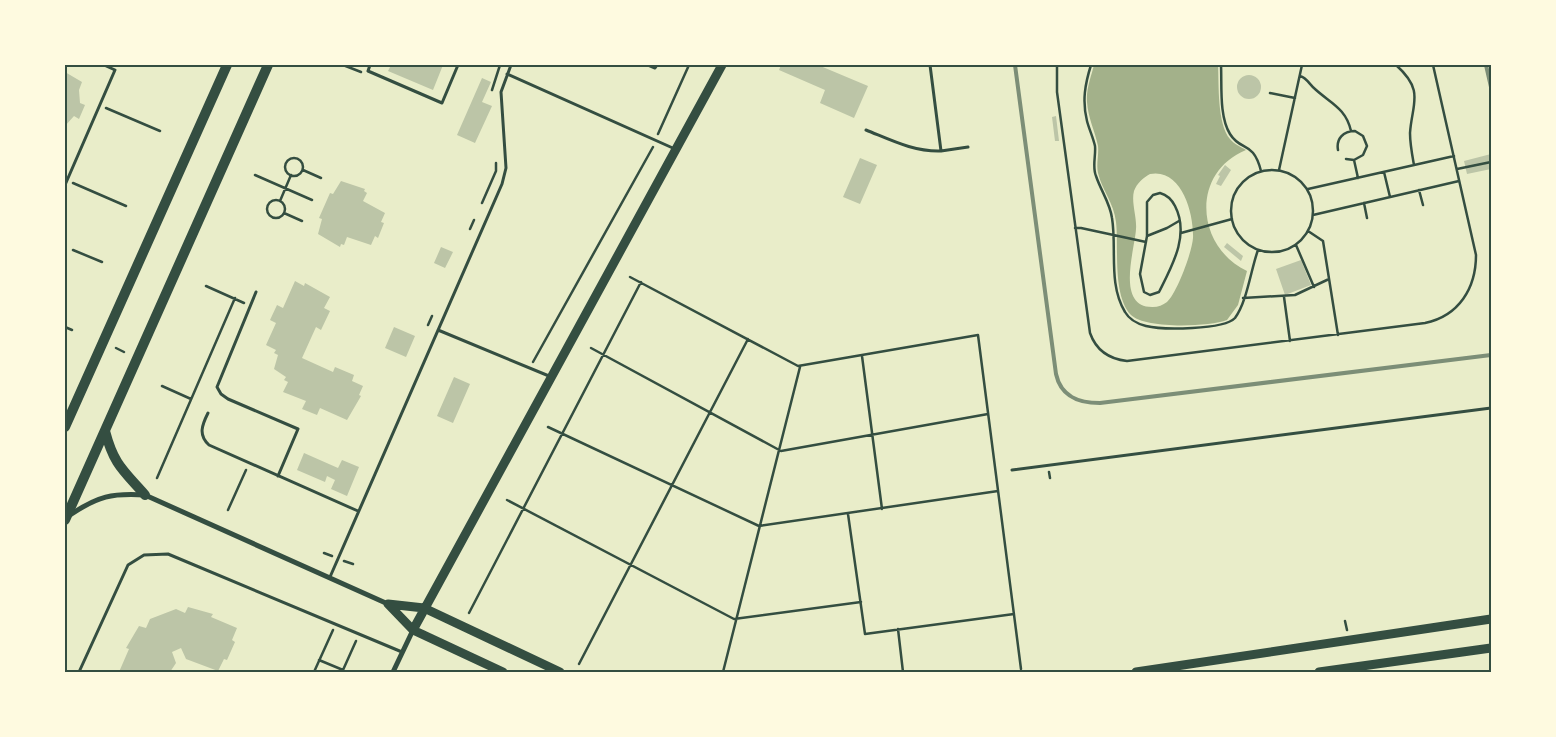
<svg xmlns="http://www.w3.org/2000/svg" width="1556" height="737" viewBox="0 0 1556 737" font-family="'PT Sans',sans-serif">
<rect width="100%" height="100%" fill="#e9edc9"/>
<!-- water -->
<path fill="#a3b18a" fill-rule="evenodd" d="M1094,65H1218C1219,84 1217,124 1230,139C1234,144 1241,147 1246,150C1190,173 1196,247 1247,271L1238,305L1227,320C1208,327 1145,329 1131,315C1112,295 1119,248 1116,222C1114,203 1102,190 1098,173C1096,164 1099,155 1098,146C1095,131 1088,118 1087,102C1086,89 1091,77 1094,65ZM1150,174C1182,168 1194,214 1193,238C1192,252 1177,293 1167,302C1163,305 1158,307 1153,307C1115,308 1135,249 1136,229C1137,217 1131,202 1134,191C1137,183 1143,178 1150,174Z"/>
<!-- building -->
<path fill="#bcc5a7" d="M391,65H443L433,90L388,71Z
M781,65H818L868,86L854,118L820,103L825,90L779,70Z
M65,72L82,82L79,90L80,103L85,105L79,119L74,116L65,126Z
M1237 87a12 12 0 1 1 24 0a12 12 0 1 1-24 0Z
M482,78L491,82L482,102L492,106L475,143L457,135Z
M1056,116L1059,141H1055L1052,117Z
M1491,154V169L1467,174L1464,161Z
M860,158L877,165L860,204L843,197Z
M1225,165L1231,170L1221,186L1216,184L1220,176L1218,175Z
M341,181L365,189L364,191L367,193L363,201L385,213L381,222L384,223L378,238L375,236L371,245L347,237L344,245L341,244L340,247L318,234L322,219L319,218L330,193L333,194Z
M1227,243L1243,256L1241,261L1224,247Z
M441,247L453,252L445,268L434,263Z
M1301,260L1311,285L1285,295L1276,269Z
M295,281L304,286L305,283L330,297L324,308L330,311L321,330L316,327L302,358L333,372L335,367L354,375L352,381L363,386L359,395L361,396L347,420L320,408L317,415L302,409L306,401L283,392L288,382L284,380L286,377L274,369L278,355L274,353L276,350L266,345L276,323L270,320L277,305L283,308Z
M394,327L415,336L406,357L385,348Z
M454,377L470,384L453,423L437,416Z
M304,453L338,468L342,460L359,467L347,496L331,489L335,480L327,476L325,482L297,470Z
M188,607L213,614L211,617L237,628L232,640L235,642L227,660L224,659L218,671L186,659L181,648L172,652L176,663L170,672H119L129,649L126,648L139,626L146,628L150,619L176,609L185,613Z"/>
<g fill="none" stroke-linecap="round" stroke-linejoin="round">
<!-- path -->
<path stroke="#344e41" stroke-width="2.5" d="M343,65L361,72
M1057,65V92L1090,333C1096,350 1109,359 1127,361L1425,323C1459,316 1476,288 1476,255L1433,65
M1091,65C1085,84 1082,101 1087,121C1089,129 1093,137 1095,146C1096,156 1092,167 1096,176C1101,191 1110,203 1112,218C1117,248 1108,284 1125,312C1129,319 1138,324 1146,326C1162,330 1224,330 1235,318C1247,302 1251,269 1258,250
M1221,65C1222,86 1219,116 1230,134C1241,152 1253,140 1261,171
M1396,65C1425,91 1412,103 1410,133C1410,144 1412,154 1414,165
M1300,76C1307,78 1309,84 1315,89C1330,103 1346,108 1351,131
M492,90L500,65
M1270,93L1295,98
M106,108L160,131
M658,134L689,65
M1338,150C1336,139 1343,131 1355,131L1363,136L1367,146L1363,155L1354,160L1346,159
M285 167a9 9 0 1 1 18 0a9 9 0 1 1-18 0Z
M1354,160L1358,178
M1457,169L1491,162
M1231 211a41 41 0 1 1 82 0a41 41 0 1 1-82 0Z
M303,170L321,178
M1279,170L1302,65
M1384,172L1390,197
M255,175L312,200
M73,183L126,206
M1308,189L1454,156
M1419,190L1423,205
M1160,193C1167,195 1172,200 1175,206C1190,235 1172,266 1159,292L1150,295L1144,292L1140,274L1147,236V202L1153,195Z
M267 209a9 9 0 1 1 18 0a9 9 0 1 1-18 0Z
M280,201L291,175
M482,203L496,171V163
M1364,203L1367,218
M284,213L302,221
M1313,215L1459,181
M1075,228H1081L1146,242
M470,229L474,220
M1308,231L1323,241L1338,335
M1181,233L1232,219
M1147,236L1167,228L1179,221
M1296,245L1314,287
M73,250L102,262
M630,277L798,366L978,335L1021,669
M206,286L244,303
M1284,297L1290,341
M1243,298L1295,295L1329,279
M428,325L432,316
M65,327L72,330
M116,348L124,352
M591,348L781,451L988,414
M862,356L882,509
M533,362L653,147
M162,386L191,399
M548,427L759,526L998,491
M1049,472L1050,478
M157,478L235,298
M507,500L734,619L861,602
M228,510L246,470
M848,514L865,634L1014,614
M324,553L332,556
M344,561L353,564
M469,613L641,282
M1345,621L1347,630
M898,629L903,672
M319,660L343,670L356,641
M579,664L748,339
M314,672L333,630
M723,672L800,367"/>
<!-- service -->
<path stroke="#344e41" stroke-width="3" d="M370,65L368,71L442,103L458,65
M648,65L655,68L657,65
M930,65L941,151L968,147
M507,74L675,149
M866,130C891,140 914,152 941,151
M65,185L115,70L104,65
M256,292L217,387L221,394L228,399L298,429L278,476
M438,330L549,376
M208,413C202,425 198,435 209,445L358,511
M1012,470L1491,408
M330,577L502,184L506,168L501,92L511,65
M79,672L128,565L144,555L168,554L402,652"/>
<!-- minor -->
<path stroke="#344e41" stroke-width="5" d="M70,515C98,496 112,493 145,495L388,604
M393,672L413,630"/>
<!-- tertiary -->
<path stroke="#344e41" stroke-width="9" d="M388,604L424,608L560,672
M388,604L413,630L503,672
M413,630L722,65
M1136,672L1491,619
M1319,672L1491,648"/>
<!-- primary -->
<path stroke="#344e41" stroke-width="10" d="M65,427L227,65
M105,431C114,465 123,470 145,495
M65,520L268,65"/>
<!-- rail -->
<path stroke="#7c8e77" stroke-width="4" d="M1015,65L1056,374C1061,397 1079,403 1100,403L1491,355
M1486,65L1491,87"/>
</g>
<!-- border -->
<rect width="1556" height="737" fill="none" stroke="#fefae0" stroke-width="132"/>
<rect x="66" y="66" width="1424" height="605" fill="none" stroke="#344e41" stroke-width="2"/>
</svg>
